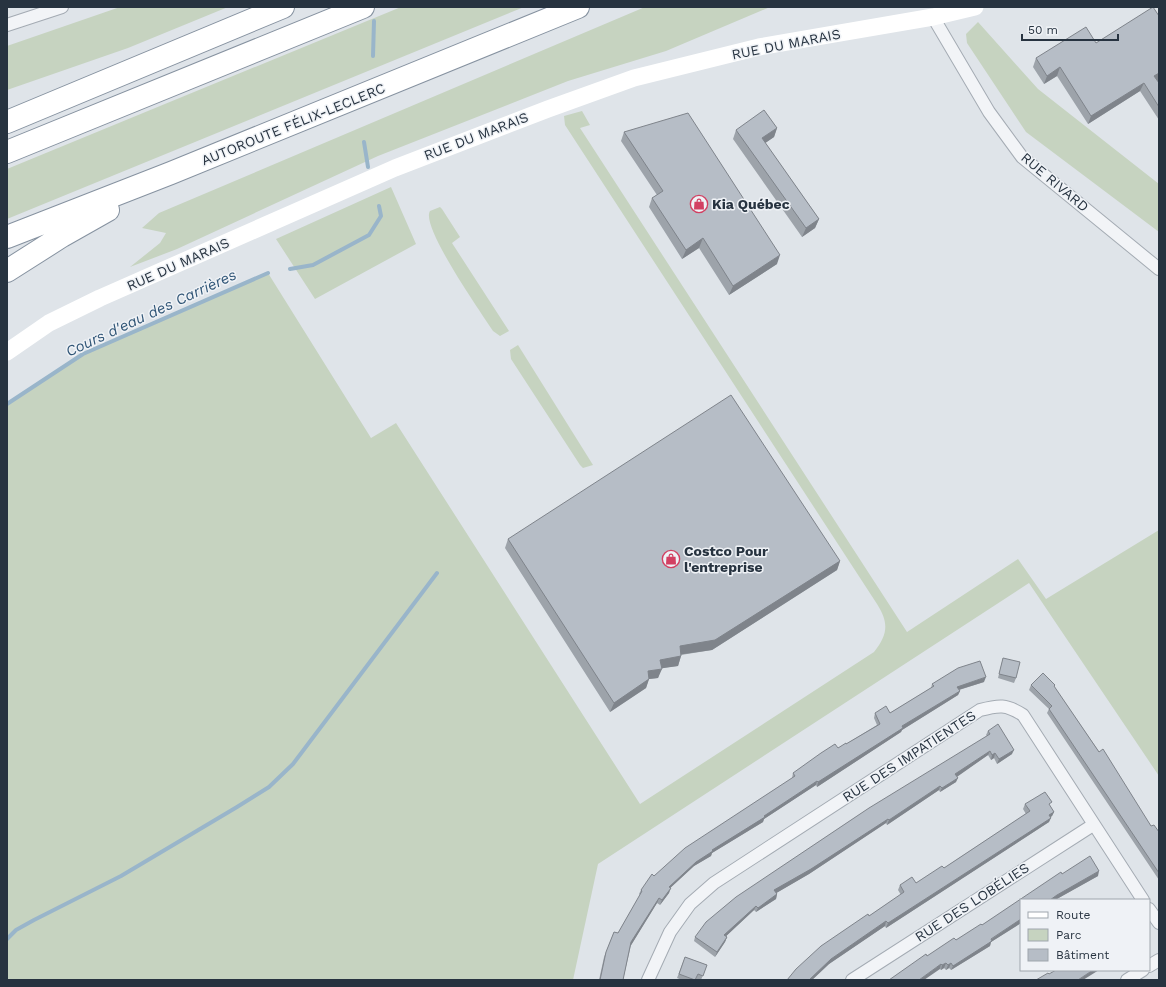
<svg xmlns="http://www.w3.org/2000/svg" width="1166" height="987" viewBox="0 0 1166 987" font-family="'Work Sans',sans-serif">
<rect width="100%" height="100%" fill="#dfe4e9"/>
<!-- green -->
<path fill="#c6d3c0" d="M120,7H228L128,48L7,90V46Z
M401,7H524L7,219V169Z
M645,7H770L666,51L568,81L378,156L177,249L130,267L160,243L166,233L142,228L159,213Z
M978,22L1038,89L1159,184V232L1026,132L967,43L966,34Z
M582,111L590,125L580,128L907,632L1018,559L1046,599L1159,530V776L1029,583L598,864L573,980H7V404L83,354L268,273L371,438L396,423L640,804L874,652C888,634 889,623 877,604L565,125L564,116Z
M391,187L416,244L315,299L276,239Z
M440,207L442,209L460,237L452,243L509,331L500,336L493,331C482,314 420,226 430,211Z
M518,345L593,465L583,468L580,465L511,359L510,350Z"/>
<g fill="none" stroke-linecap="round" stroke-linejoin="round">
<!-- stream -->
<path stroke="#99b5ca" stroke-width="4" d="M373,56L374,21
M364,142L368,167
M290,269L313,265L369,235L381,216L379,206
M7,404L83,354L268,273
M7,939L16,930L34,920L121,876L237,807L269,787L293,764L437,573"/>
<defs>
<path id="street" d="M933,17L989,112L1022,157L1159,269
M7,25L62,7
M1149,909L1159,923
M1149,966L1159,960
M648,980L670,932L690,904L714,883L980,710C999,705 1006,704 1023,715L1143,900
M852,980L1093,825
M1127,980L1143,970"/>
<path id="highway" d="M7,122L283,7
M7,152L363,7
M7,237L171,173L578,7
M7,271L62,236L108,210"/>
</defs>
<!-- street casing -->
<use href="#street" stroke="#a4abb3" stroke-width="14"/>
<!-- highway casing -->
<use href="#highway" stroke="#8692a0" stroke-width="24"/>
<!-- street -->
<use href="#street" stroke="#f2f4f7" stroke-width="12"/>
<!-- secondary -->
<path stroke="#fff" stroke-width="17" d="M7,352L49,323L100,298L395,168L548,109L634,78L759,47L933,17L975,7"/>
<!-- highway -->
<use href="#highway" stroke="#fff" stroke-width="22"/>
</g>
<!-- wall -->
<path fill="#9da3aa" d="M1159,16V80L1157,81L1159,83V120L1140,91L1088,124L1057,76L1044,84L1033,67L1036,58L1096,43Z
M777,128L774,137L765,143L819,219L815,228L802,237L733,139L736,130Z
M624,132L777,264L729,295L699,248L682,259L649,207L652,198L657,195L621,141Z
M508,539L840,561L837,570L712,650L681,655V656L678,666L661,668L658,678L649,679L646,688L610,712L505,548Z
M1003,658L1016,678L1014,683L998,678Z
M984,682L959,690L960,691L958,695L902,730L901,732L817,787L816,785L764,819L763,822L712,853L711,856L694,866L670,888L669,893L660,905L657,903L631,945L623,980H599L604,957L614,932L618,933L640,895L639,894L641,890L654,876L792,778L793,773L838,748L846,744L877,725L874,718L875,713H890L931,688L932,684Z
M1031,685L1054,687L1151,826L1159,832V880L1047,713L1049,709L1029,690Z
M988,731L1012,754L997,764L994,758L991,760L988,755L957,776L956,782L940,792L939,790L887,825L886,823L809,874L776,893L777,894L776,899L756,912L754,910L726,936L727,937L725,942L715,957L694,941L695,937L987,736L986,735Z
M1025,804L1050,806L1054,812L1052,816L1050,817L1049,822L886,928L885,926L829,964L812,980H787L869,916L901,895L898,890L900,885L916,883L944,868L1026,814L1023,809Z
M1062,874L1098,876L1055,900H1021V923L991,942L990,946L951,970L949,968L946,970L944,968L941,970L927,956L956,940L982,925Z
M685,957L707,965L701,980L696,979L695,980H682L677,978Z"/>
<!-- shaded-wall -->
<path fill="#7f848b" d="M1060,67L1057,76L1044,84L1047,76Z
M1159,73V80L1151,85L1154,76Z
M1144,83L1140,91L1088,124L1091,116Z
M777,128L774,137L758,148L762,138Z
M819,219L815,228L802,237L806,228Z
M703,238L699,248L682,259L686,250Z
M780,255L777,264L729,295L733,286Z
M840,561L837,570L712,650L677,655L680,646Z
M681,656L678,666L657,669L660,660Z
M662,669L658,678L649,679L646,688L610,712L614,703L648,671Z
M986,677L984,682L955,691L957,687Z
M960,691L958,695L902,730L901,732L817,787L818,782L902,726Z
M1014,750L1012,754L997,764L999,759Z
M990,751L988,755L954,779L955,774Z
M995,753L994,758L991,760L992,755Z
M958,778L956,782L940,792L942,788Z
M817,781L816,785L764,819L763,822L712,853L711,856L694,866L667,891L669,887L696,862L712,850Z
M940,786L939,790L887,825L889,820Z
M1054,812L1052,816L1047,820L1049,815Z
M1051,818L1049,822L886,928L888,923Z
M888,819L886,823L809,874L773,895L774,890Z
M1099,871L1098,876L1055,900H1050L1057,895Z
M671,888L669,893L660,905L662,900Z
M777,894L776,899L756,912L758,908Z
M659,898L657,903L630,947L631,942Z
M756,906L754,910L722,940L724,935Z
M1021,919V923L991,942L990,946L951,970L953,966Z
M886,921L885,926L829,964L812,980H809L831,959Z
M727,937L725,942L715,957L717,952Z
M946,963L944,968L941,970L942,965Z
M951,963L949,968L946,970L948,965Z
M941,964L940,969L924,980H919Z
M1093,970H1099L1083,980H1078Z"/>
<!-- building -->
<path fill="#b6bdc6" stroke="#7f848b" d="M1153,7L1159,16V73L1154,76L1159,83V107L1144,83L1091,116L1060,67L1047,76L1036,58L1086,27L1096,43Z
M764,110L777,128L762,138L819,219L806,228L736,130Z
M688,113L780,255L733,286L703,238L686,250L652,198L663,191L624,132Z
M731,395L840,561L715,640L680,646L681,656L660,660L662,669L648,671L649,679L614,703L508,539Z
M1003,658L1020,662L1016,678L999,674Z
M980,661L986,677L957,687L960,691L902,726L903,728L818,782L817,781L764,816L765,817L712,850L713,851L696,862L669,887L671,888L662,900L659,898L631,942L623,980H600L606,952L614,932L618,933L642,891L641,890L652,874L654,876L685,848L795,776L793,773L821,753L835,744L838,748L846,743V744L880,724L875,713L886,706L890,713L934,686L932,684L958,668Z
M1043,673L1055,685L1054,686L1099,752L1103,749L1151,826L1154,825L1159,832V873L1049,709L1052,706L1031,685Z
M998,724L1014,750L999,759L995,753L992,755L990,751L955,774L958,778L942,788L940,786L889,820L888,819L811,869L774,890L777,894L758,908L756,906L724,935L727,937L717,952L695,937L706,922L736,897L869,808L990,734L988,731Z
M1045,792L1052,802L1049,804L1054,812L1049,815L1051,818L888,923L886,921L831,959L809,980H787L796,969L821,946L868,914L869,916L904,892L900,885L912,877L916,883L942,866L944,868L1030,811L1025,804Z
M1090,856L1099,871L1057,895L1050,900H1021V919L991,939L992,941L953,966L951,963L948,965L946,963L942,965L941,964L919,980H889L926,954L927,956L954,938L956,940L981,924L982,925L1061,872L1062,874Z
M685,957L707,965L703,976L698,974L695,980L679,974Z
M1056,970H1093L1078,980H1036L1048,973L1049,974Z"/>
<!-- icons -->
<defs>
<symbol id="shop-ring" viewBox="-11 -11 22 22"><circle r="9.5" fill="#eff2f6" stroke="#d24062" stroke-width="1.5"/><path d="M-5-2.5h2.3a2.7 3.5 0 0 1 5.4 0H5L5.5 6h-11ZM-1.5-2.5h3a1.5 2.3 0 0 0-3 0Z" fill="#d24062"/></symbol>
</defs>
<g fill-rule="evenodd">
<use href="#shop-ring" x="689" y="194" width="20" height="20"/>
<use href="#shop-ring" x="661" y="549" width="20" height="20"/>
</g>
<g text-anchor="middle" stroke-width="3" stroke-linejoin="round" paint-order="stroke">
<!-- street labels -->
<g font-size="14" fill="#273340" stroke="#eff2f6">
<text transform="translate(786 44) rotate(-11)" y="5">RUE DU MARAIS</text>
<text transform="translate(293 124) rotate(-22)" y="5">AUTOROUTE FÉLIX-LECLERC</text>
<text transform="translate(476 136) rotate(-21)" y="5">RUE DU MARAIS</text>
<text transform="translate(1055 182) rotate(40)" y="5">RUE RIVARD</text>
<text transform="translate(178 264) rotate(-24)" y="5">RUE DU MARAIS</text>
<text transform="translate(909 756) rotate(-33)" y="5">RUE DES IMPATIENTES</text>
<text transform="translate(972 902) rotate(-33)" y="5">RUE DES LOBÉLIES</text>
</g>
<!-- poi labels -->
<g font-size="14" font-weight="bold" fill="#273340" stroke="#eff2f6" text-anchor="start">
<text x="712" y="209">Kia Québec</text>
<text x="684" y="556">Costco Pour<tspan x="684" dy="16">l'entreprise</tspan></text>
</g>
<!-- water labels -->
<g font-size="15" font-style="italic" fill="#305576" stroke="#eff2f6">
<text transform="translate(151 313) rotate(-25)" y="5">Cours d'eau des Carrières</text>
</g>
</g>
<!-- border -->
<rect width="1166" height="987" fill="none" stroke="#273340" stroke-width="16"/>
<!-- legend -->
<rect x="1020" y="899" width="130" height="72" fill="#eff2f6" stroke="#9fa6ad"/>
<rect x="1028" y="912" width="20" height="6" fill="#ffffff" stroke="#9fa6ad"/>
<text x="1056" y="919" font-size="12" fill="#273340">Route</text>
<rect x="1028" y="929" width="20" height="12" fill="#c6d3c0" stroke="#9fa6ad"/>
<text x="1056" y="939" font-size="12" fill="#273340">Parc</text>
<rect x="1028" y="949" width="20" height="12" fill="#b6bdc6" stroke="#9fa6ad"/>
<text x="1056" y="959" font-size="12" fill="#273340">Bâtiment</text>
<!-- scale -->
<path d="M1022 34v6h96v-6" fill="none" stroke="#273340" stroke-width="2"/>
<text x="1028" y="34" font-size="12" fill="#273340" stroke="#eff2f6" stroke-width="3" paint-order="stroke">50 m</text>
</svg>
